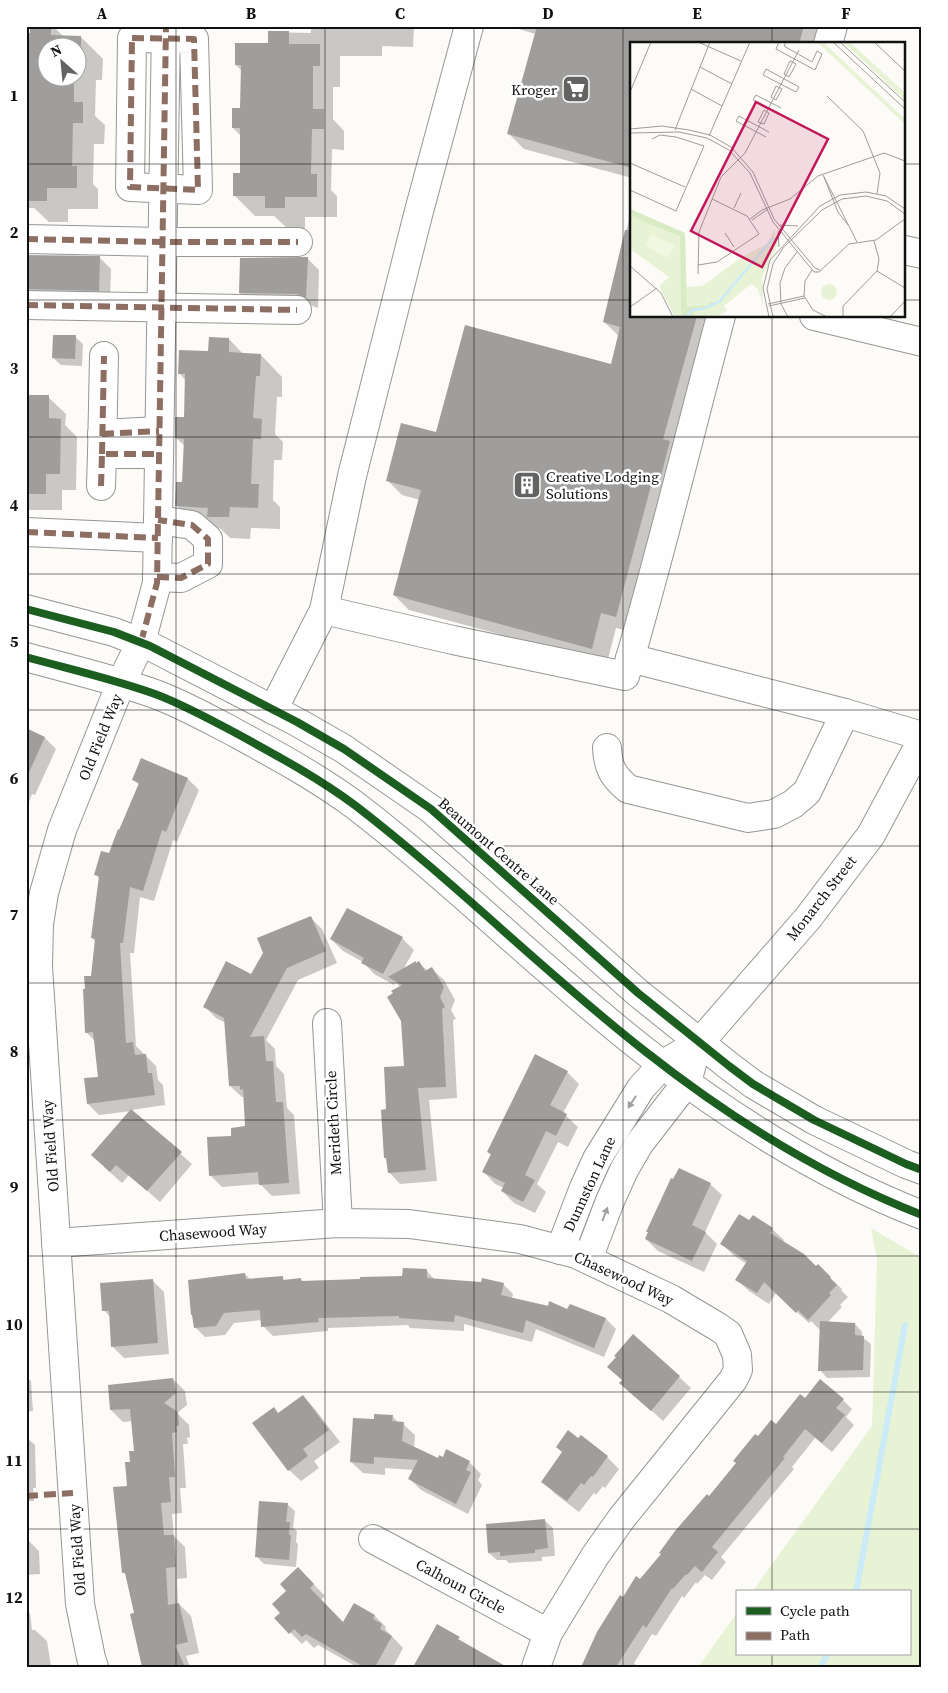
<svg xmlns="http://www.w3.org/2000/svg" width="948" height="1693" font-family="'Source Serif 4',serif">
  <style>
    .green { fill: #e8f3d6 }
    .shadow { fill: #0003; fill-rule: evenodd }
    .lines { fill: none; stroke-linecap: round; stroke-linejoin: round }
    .stream { stroke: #cbebf8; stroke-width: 6 }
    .building { fill: #a09e9c }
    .minor-casing { stroke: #979695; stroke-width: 30 }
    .minor { stroke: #fffefe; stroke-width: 28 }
    .quiet { stroke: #8d6e63; stroke-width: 6; stroke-dasharray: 12 6; stroke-linecap: butt }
    .cycleway-casing { stroke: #fff; stroke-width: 11 }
    .cycleway { stroke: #1b5e20; stroke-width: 8 }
    .oneway { fill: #a09f9f }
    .grid { fill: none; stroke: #111; stroke-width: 1; stroke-opacity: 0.55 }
    .labels { text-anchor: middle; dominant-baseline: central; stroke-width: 5; stroke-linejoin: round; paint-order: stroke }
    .poi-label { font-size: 15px; fill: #111; stroke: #fff; text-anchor: end }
    .street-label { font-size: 15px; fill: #111; stroke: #fff }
    .inset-river { fill: none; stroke: #cbebf8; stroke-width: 2.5 }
    .inset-road { fill: none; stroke: #9e9d9b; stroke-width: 1 }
    .view { fill: #c2185b; fill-opacity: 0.15; stroke: #c2185b; stroke-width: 2.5 }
    .inset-edge { fill: none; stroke: #111; stroke-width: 2.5 }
    .neatline { fill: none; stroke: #111; stroke-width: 2 }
    .grid-label { font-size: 16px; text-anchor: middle; font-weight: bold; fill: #111 }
  </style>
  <rect width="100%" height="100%" fill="#fcfbf7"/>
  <path class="green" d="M871,1228L922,1258V1667H698L737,1613V1654H909V1592H752L872,1426L877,1258Z"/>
  <g class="shadow">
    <path d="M31,26H53L64,37H81L103,59L102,80H96L95,116L105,125L104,144H94L93,184L98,189V209H68V222H49L34,208H26V34H31ZM48,48H78V78H48Z"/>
    <path d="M311,26H414L413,47L382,46V56H340V87H333V119L344,131V150L332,149L331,190L337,196V217H305V228H287L274,216H255L234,195L241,174V136L233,128L242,109V71L236,65L269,44V32L311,33Z"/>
    <path d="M508,26H823L818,44H632V178L524,149L509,134L536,34Z"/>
    <path d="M632,208V316H715L631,632L616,628L607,663L409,610L394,595L420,500L402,495L387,480L437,434L612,366L619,336L604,322Z"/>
    <path d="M26,256L100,258L111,269L110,302L26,303Z"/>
    <path d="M307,258L319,270L318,308L310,305L252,304L240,293Z"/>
    <path d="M75,337L83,344L82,366L61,365L53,358Z"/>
    <path d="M229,339L243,354L261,355L282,377V397H277L275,434L283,442L282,460H274L273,500L280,507V529L251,528L250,539L230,538L220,528L198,527L177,506L183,483L185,446L176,438L185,418L186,381L179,373Z"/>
    <path d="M26,396L48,397L66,414L65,425L77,437L76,490H62V510H26Z"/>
    <path d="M26,729L45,738L56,749L35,795L32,794L26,810Z"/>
    <path d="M142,760L188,779L199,790L177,842L173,840L154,901L140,897L134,953H130L136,1046L156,1066L158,1080L163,1085L165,1105L131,1110L192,1164L160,1202L129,1175L122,1183L104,1167L131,1111L99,1115L88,1104L100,1078L96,1042L86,1032V990L92,977L96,942L92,938L100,879L95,874L110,855L140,786L133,779Z"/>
    <path d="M310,917L322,929L337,963L298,980L266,1040L275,1049L276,1066L284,1074L287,1108L294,1115L300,1194L272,1196L260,1184L222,1187L210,1175L233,1137L246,1127L245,1097H242L230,1086L226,1023L216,1018L205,1007L251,975Z"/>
    <path d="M402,938L414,950L403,970L419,963L428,971L432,969L444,980L455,1000L451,1010L456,1019L453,1020L457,1098L429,1100L437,1181L400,1184L389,1172L388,1160L385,1157L387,1111L405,1067L400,987L396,983L394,985L374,974L363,962L343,951L331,939Z"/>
    <path d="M567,1072L579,1084L563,1113L578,1127L568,1147L558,1142L537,1184L546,1192L535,1213L514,1203L502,1191L504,1188L495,1184L484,1172L492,1156L488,1152Z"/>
    <path d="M710,1184L722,1195L705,1232L717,1244L704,1272L658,1251L646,1239Z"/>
    <path d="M750,1222L772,1229L784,1240L783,1242L816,1267L818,1266L842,1289L841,1290L848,1297L840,1305L842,1307L827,1323L855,1324L862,1332V1337L871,1344L870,1377L827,1378L820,1370L821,1331L811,1321L809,1323L776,1293L769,1304L749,1291L737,1280L747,1264L733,1255L722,1244Z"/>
    <path d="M427,1271L435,1280L503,1284L513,1294L512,1298L568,1310L570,1305L606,1319L616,1329L604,1357L536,1329L532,1342L464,1324V1331L410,1328L408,1325L328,1328V1331L273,1336L263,1326L262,1320L234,1323L225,1335L205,1337L195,1327L245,1274L251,1280L282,1277L285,1281L301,1279L304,1282L403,1277Z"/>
    <path d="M153,1281L164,1292L169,1354L124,1358L113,1347L110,1317L104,1310Z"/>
    <path d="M26,1377L31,1381L33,1411L26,1412Z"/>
    <path d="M679,1377L691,1388L663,1421L621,1383Z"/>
    <path d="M173,1379L185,1391L187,1405L177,1413L189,1425L190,1437L187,1438L188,1444H183L186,1488H180L182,1513L172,1514L174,1536L185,1547L187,1578L177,1579L178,1603L191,1616L199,1653L186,1656L190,1667H145L135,1614L127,1575L124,1572L131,1463L135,1452L133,1421L123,1422L111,1410Z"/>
    <path d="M303,1396L314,1408L340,1442L314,1461L319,1468L301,1481L289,1470L279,1414Z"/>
    <path d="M805,1400H843L852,1409L846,1417L854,1425L832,1452L815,1438L792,1467L794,1469L721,1557L726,1562L712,1580L705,1575L697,1584L696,1582L684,1598L682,1596L656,1636L652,1634L634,1663L638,1667H583L623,1599L641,1581L758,1438L776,1426Z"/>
    <path d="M392,1416L399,1423L403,1424L415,1435L414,1448L438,1459L469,1462L481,1474L478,1480L482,1485L468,1514L421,1490L410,1479L414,1470L385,1468V1475L363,1473L351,1462L375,1420Z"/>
    <path d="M581,1436L607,1457L619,1469L605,1488L603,1486L596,1495L594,1493L579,1512L554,1493L543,1481Z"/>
    <path d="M26,1437L35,1445L36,1488H33L34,1501H27L29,1541L39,1551L40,1574L26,1575Z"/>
    <path d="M287,1504L295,1511L293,1528L297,1531L296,1542L298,1544L296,1567L264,1564L257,1557Z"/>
    <path d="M545,1521L553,1528L555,1556L542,1557V1561L509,1563L506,1560H497L489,1553Z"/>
    <path d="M298,1568L325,1596L321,1600L343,1623L375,1616L386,1627L385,1629L403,1648L393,1667H357L318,1645L314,1648L306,1640L302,1644L276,1618L282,1613L288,1591Z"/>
    <path d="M26,1610L30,1613L32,1630H35L47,1641L51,1666L26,1667Z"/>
  </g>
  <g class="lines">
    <g class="stream">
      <path d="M856,1592L905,1325"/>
      <path d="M821,1667L827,1654"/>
    </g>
  </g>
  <g class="building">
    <path d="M30,26H51V35L81,36V58H78V48H48V78H74V102H83V123H73L72,166H77V188H47V201H26V33H30Z"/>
    <path d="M537,26H804L799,44H632V168L507,134Z"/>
    <path d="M268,31H289V44H320V66H313V109H324V129H312L311,174H317V197H285V208H265V196H233V173H240V128H232V108H240L241,65H235V43H268Z"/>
    <path d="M625,230H632V316H697L663,439L670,441L660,480L653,478L616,617L601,613L592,649L393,595L421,490L386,481L401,423L436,432L465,325L611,364L620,327L603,322Z"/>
    <path d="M26,255L100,256L99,291L26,289Z"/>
    <path d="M302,257H308L306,298L297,294L239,293L240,258Z"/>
    <path d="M53,335H76L75,359L52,358Z"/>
    <path d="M209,337L229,338V352L261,354L260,376H256L253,418L262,419L261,439H253L251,484H259L258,508L230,507L229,517H207L208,508L175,506L176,482H182L184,439L175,438V417H184L185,374H178L179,350L208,351Z"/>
    <path d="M26,395H49V418L61,419L60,474H46V494H26Z"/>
    <path d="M26,728L45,737L26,779Z"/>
    <path d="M141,758L188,778L166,832L162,830L143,891L130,887L123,943H120L126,1043L133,1042L135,1055L146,1054L148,1073H152L155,1095L87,1104L84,1078L98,1077L93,1032L85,1033L83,989H85L84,976H91L95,939L91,938L99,876L94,875L101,851L109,853L118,829L119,830L139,783L132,780Z"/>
    <path d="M347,908L403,937L383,974L361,963L364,958L330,939Z"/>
    <path d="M311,916L326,951L287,968L250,1037L264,1036L266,1061H273L276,1102H283L289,1183L259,1185L258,1172L209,1176L207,1137L231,1136V1128L245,1126L243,1089L240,1090V1086H229L224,1018L203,1007L226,961L251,974L263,953L257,938Z"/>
    <path d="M416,961V963L419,961L425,971L432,967L444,987L440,997L445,1007L442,1009L446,1087L418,1088L426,1170L388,1173L386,1158H384L381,1110L386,1109L384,1067L404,1066L401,1021L387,997L393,993L391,991L402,985L388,977Z"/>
    <path d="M535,1054L568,1071L550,1105L567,1114L556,1136L546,1131L525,1175L535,1180L523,1202L501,1191L505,1183L482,1172L491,1154L487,1152Z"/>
    <path d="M131,1109L182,1152L147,1191L116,1165L110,1172L91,1155Z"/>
    <path d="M679,1168L711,1183L692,1225L706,1232L692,1261L645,1239L648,1232H646L671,1178L673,1179Z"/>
    <path d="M739,1214L749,1220L753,1215L773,1228L770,1233L804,1254L816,1266L818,1264L831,1277L830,1278L837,1285L829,1293L831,1295L808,1320L798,1310L796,1313L764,1282L757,1293L735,1280L747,1261L720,1244Z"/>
    <path d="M403,1268L427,1269V1278L481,1282L482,1278L504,1283L501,1295L548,1306L549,1301L567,1309L570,1304L606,1318L594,1348L526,1320L523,1333L455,1315L454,1322L399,1318V1316L318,1318L319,1322L261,1327L260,1310L224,1313L216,1326L194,1328L192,1315H191L188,1280L245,1273L246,1279L283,1276V1280L301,1278V1281L360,1279V1277L402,1276Z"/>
    <path d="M153,1279L158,1343L111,1347L109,1311H102L100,1283Z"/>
    <path d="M820,1321L855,1323V1335L864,1336L863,1370L818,1371Z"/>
    <path d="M633,1334L680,1376L651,1411L619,1383L622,1380L607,1367L616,1357L614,1356Z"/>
    <path d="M173,1378L176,1393L164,1403L178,1412L179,1425L176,1427L177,1432L172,1433L175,1477H169L171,1502L161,1503L164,1535H174L176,1567L166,1568L168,1605L179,1603L188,1642L175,1645L185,1667H142L130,1614L134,1613L125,1573H122L113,1487L127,1486L125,1462H130L129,1451H134L130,1409L110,1410L108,1385Z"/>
    <path d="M820,1379L844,1399L836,1408L845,1415L822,1443L805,1429L783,1457L785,1458L712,1547L718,1552L702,1572L695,1566L687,1575L686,1574L673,1589L672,1588L646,1628L643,1625L616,1667H581L597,1632L620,1595L623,1597L636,1576L640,1579L661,1554L659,1553L675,1531L707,1494L709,1496L736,1463L733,1461L755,1434L758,1436L771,1420L776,1424L800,1394L805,1398Z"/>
    <path d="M303,1395L329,1430L303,1449L308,1456L288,1471L252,1423L274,1407L278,1413Z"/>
    <path d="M374,1414L393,1415L392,1421L404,1422L402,1441L438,1458L439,1455L443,1457L446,1449L470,1461L466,1470L471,1472L456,1504L408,1479L418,1460L374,1457V1464L350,1462L353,1418L374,1419Z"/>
    <path d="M568,1430L578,1438L581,1435L608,1456L593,1477L591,1476L584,1485L581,1483L567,1501L541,1482L562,1452L556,1447Z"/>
    <path d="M259,1501L288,1503L286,1522H290L289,1535H291L289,1560L255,1557Z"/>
    <path d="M545,1519L548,1548L535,1550V1553L500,1556V1552L488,1553L486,1524Z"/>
    <path d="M298,1567L314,1584L310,1588L343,1622L354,1603L375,1615L373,1619L382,1624L380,1629L392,1636L375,1667H364L306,1634L302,1637L294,1629L289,1634L274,1618L280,1613L272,1604L286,1591L280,1584Z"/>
    <path d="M437,1624L460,1637L458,1639L507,1667H413Z"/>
  </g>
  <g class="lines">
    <g class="minor-casing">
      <g id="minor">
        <path d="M132,38L194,39L198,190L130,187Z"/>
        <path d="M828,44L833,26"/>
        <path d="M26,239L162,242H298"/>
        <path d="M904,250L922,254"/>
        <path d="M26,305L297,310"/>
        <path d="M814,316L922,342"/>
        <path d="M102,434L159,431"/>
        <path d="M102,454L104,356"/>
        <path d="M101,486L102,454H159"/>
        <path d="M26,532L158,538"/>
        <path d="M157,577L181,578L208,564V539L192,525L158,520"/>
        <path d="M26,609L114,632L150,646L297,722L344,749L431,809L638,993L729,1066L753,1084L814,1120L906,1164L922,1170"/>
        <path d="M324,610L453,640L625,676C660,557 689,436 721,316"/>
        <path d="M26,657C69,669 113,679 155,694C182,704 207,718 232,731C274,754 317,777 356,806C456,883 546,974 646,1052C730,1118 822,1176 922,1215"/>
        <path d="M630,658L845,713L922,736"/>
        <path d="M273,710L324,610L352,476L419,211L469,26"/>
        <path d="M607,748C608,768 613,776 628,789L748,818L774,814L793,804L807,792L845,713"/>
        <path d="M327,1023L338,1223"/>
        <path d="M56,1243L338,1223L409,1224L520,1239L576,1254L671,1299L718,1327L728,1334L737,1355L738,1370L733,1380L621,1519L595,1556L548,1633L536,1667"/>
        <path d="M560,1250L583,1190L597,1159L641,1088L662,1065L700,1042L808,918L871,835L922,740"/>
        <path d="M588,1259L610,1201L624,1170L639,1144L687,1082L692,1064"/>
        <path d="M373,1539L548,1633"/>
        <path d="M94,1667L91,1658L80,1604L38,967L39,924L44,893L62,830L121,683L141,642L157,583L166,26"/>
      </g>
    </g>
    <use href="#minor" class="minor"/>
    <g class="quiet">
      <path d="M132,38L194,39L198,190L130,187Z"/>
      <path d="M26,239L162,242H298"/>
      <path d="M26,305L297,310"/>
      <path d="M102,434L159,431"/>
      <path d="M102,454L104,356"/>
      <path d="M101,486L102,454H159"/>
      <path d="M26,532L158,538"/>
      <path d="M157,577L181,578L208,564V539L192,525L158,520"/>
      <path d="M141,642L157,583L166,26"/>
      <path d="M26,1496L73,1493"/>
    </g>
    <g class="cycleway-casing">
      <g id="cycleway">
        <path d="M26,609L114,632L150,646L297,722L344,749L431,809L638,993L729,1066L753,1084L814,1120L906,1164L922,1170"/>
        <path d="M26,657C69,669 113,679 155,694C182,704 207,718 232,731C274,754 317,777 356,806C456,883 546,974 646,1052C730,1118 822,1176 922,1215"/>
      </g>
    </g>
    <use href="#cycleway" class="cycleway"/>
  </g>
  <defs><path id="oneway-solid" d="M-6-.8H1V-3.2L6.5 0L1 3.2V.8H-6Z" transform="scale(1.25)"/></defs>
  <g class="oneway">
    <use href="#oneway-solid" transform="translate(632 1102) rotate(123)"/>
    <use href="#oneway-solid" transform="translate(605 1214) rotate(-69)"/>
  </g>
  <path class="grid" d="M176,26V1667M325,26V1667M474,26V1667M623,26V1667M772,26V44M26,164H632M904,164H922M26,300H632M904,300H922M772,316V1592M26,437H922M26,574H922M26,710H922M26,846H922M26,983H922M26,1120H922M26,1256H922M26,1392H922M26,1529H922M772,1654V1667"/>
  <defs>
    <g id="supermarket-square" transform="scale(1.4375)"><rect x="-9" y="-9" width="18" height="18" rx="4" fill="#636362" stroke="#fff"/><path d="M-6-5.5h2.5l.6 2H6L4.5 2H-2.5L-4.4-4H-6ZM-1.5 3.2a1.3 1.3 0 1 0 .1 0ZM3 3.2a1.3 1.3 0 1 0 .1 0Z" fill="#fff"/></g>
    <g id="building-square" transform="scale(1.4375)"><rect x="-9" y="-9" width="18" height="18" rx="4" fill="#636362" stroke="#fff"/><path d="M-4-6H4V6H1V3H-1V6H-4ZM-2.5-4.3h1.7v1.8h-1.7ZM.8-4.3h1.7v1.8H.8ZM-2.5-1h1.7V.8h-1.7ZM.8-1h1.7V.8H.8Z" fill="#fff"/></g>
  </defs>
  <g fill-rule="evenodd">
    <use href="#supermarket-square" x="576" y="89"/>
    <use href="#building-square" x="527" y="485"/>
  </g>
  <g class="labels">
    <g class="poi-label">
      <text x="557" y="89">Kroger</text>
      <text x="546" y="476" text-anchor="start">Creative Lodging<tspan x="546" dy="17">Solutions</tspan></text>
    </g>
    <g class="street-label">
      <text transform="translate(100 737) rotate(-68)">Old Field Way</text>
      <text transform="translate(499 851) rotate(41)">Beaumont Centre Lane</text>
      <text transform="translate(821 898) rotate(-52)">Monarch Street</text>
      <text transform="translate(333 1123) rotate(-93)">Merideth Circle</text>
      <text transform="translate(50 1146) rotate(-94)">Old Field Way</text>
      <text transform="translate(589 1184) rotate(-65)">Dunnston Lane</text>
      <text transform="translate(213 1232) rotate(-4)">Chasewood Way</text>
      <text transform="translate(624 1278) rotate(25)">Chasewood Way</text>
      <text transform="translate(77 1550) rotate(-94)">Old Field Way</text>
      <text transform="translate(461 1586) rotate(28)">Calhoun Circle</text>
    </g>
  </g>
  <g transform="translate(630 42)">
    <rect width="275" height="275" fill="#fcfbf7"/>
    <path d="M187,0H193L275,77V82ZM213,0H220L275,51V58ZM0,167L55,191L56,275H45L29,244L39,235L0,207ZM144,187L148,202L132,236L133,264L128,247L121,242L94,264L97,269L85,275H65L62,270L88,263L81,258L77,263L57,266L56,245L72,244L112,215L137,202ZM191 250a8 8 0 1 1 16 0a8 8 0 1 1-16 0Z" fill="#e8f3d6"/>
    <path d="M0,167L55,191L57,265L77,263L81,258L88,263L63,270L65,275H51L50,194L14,180L0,172Z" fill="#d9ebc4"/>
    <path d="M22,192L45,204L38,216L15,204Z" fill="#f1f7e0"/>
    <path class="inset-river" d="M56,275L62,268L73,267L90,259L143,196"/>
    <path class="inset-road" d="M68,0L111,19M149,0L146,7L185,28L192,12L187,9L182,20L154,4L156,0M203,0L275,67M210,0L275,60M244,0L275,29M160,19L166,22L159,35L154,32ZM70,25L102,42M136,27L169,45L166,50L133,33ZM146,44L152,47L146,58L141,55ZM61,47L92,64M0,50L21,0M197,54L233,89L250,131L247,152M134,68L139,71L134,82L128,80ZM148,71L123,58L126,53L151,66M0,87L32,84L59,88L80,93L101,105L123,130L144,177L185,226L190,228M45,88L80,0M0,91L49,90L77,96L99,108L120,131L143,180L184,230H189L219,202L246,198L275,177M79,94L120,0M136,95L106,79L109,74L139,90M0,121L55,145M193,133L227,200M194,135L208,170L218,183M0,148L46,169L74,104L46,95L30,93L22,97M104,166L111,151M120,177L132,168L160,157L188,134L254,111L275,119M122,178L138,167M150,183L168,184M148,189L149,205M95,191L104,205M68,223L87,220L129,192L117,174L82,157M0,224L31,251L43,275M182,228L175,239L174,254L183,268L197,275M247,229L275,246M68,232L69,190L91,135L115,111L169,8M138,262L174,254M139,264L175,256M0,265L27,246M139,275L133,246L140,218L190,164L210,153L236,150L256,154L275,167M143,275L137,247L143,222L153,206L192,168L212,157L236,154L257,159L275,172M158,275L151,262L150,241L155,226L167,210M213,275V264L247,229L249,217L244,199M260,275L275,259"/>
    <path class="view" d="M126,60L198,97L132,225L61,189Z"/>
    <rect width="275" height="275" class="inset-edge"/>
  </g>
  <rect width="948" height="1693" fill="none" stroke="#ffffff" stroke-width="55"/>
  <rect x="736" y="1590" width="175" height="65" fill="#ffffff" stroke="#a0a0a0"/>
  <rect x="746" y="1607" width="25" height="8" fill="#1b5e20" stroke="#a0a0a0"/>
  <text x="780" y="1616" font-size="15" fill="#111111">Cycle path</text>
  <rect x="746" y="1632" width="25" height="8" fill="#8d6e63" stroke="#a0a0a0"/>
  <text x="780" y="1640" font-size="15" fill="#111111">Path</text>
  <g transform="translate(62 62) rotate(333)"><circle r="24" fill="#ffffff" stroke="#a0a0a0"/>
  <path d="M0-4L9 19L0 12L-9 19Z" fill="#636362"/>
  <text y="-8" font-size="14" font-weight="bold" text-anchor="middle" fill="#111111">N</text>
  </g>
  <rect x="28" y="28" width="892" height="1638" class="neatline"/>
  <g class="grid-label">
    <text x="102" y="19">A</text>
    <text x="251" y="19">B</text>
    <text x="400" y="19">C</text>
    <text x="548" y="19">D</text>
    <text x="697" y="19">E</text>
    <text x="846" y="19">F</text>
    <text x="14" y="101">1</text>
    <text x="14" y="238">2</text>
    <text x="14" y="374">3</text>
    <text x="14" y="511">4</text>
    <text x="14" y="647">5</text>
    <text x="14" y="784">6</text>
    <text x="14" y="920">7</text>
    <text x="14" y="1057">8</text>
    <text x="14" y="1193">9</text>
    <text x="14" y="1330">10</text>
    <text x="14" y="1466">11</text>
    <text x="14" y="1603">12</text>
  </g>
</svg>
